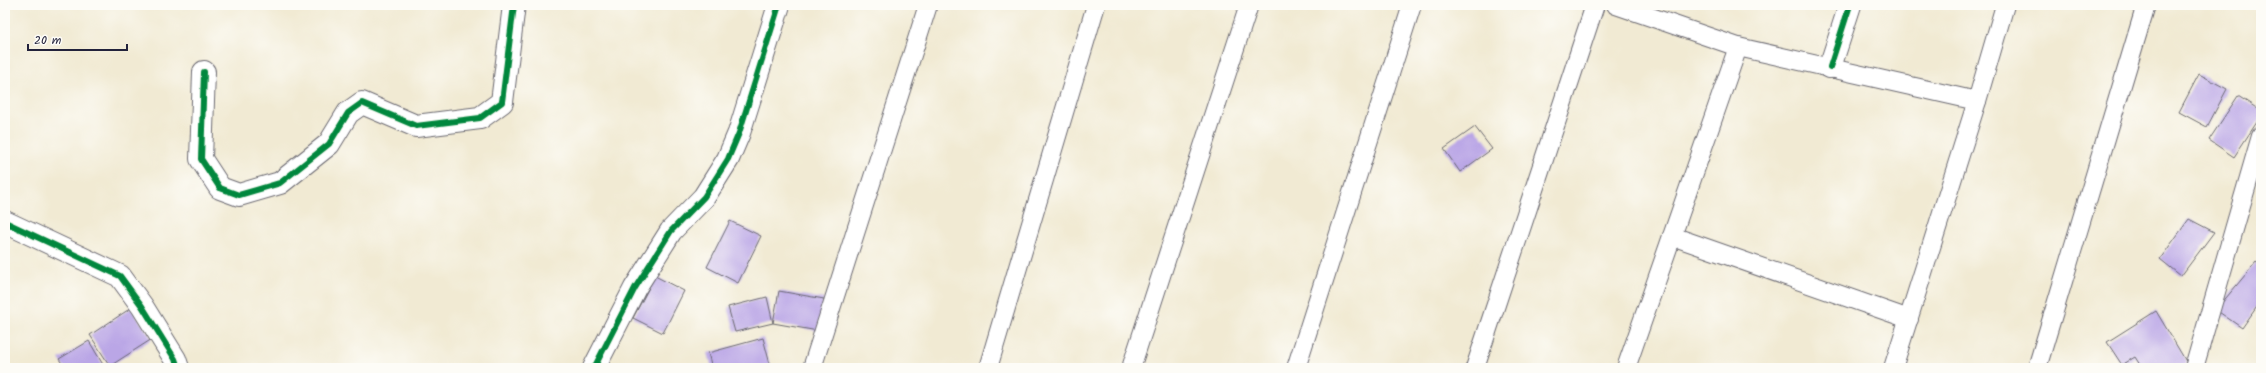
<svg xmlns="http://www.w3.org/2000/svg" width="2266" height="373" font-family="Kalam,sans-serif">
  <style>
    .building { fill: #baa6e6 }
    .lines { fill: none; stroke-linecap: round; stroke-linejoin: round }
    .lane-casing { stroke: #6a6870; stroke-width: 20 }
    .street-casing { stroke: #6a6870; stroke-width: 24 }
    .lane { stroke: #fff; stroke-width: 18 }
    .street { stroke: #fff; stroke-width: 22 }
    .cycleway-casing { stroke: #fdfcf7; stroke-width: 8 }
    .cycleway { stroke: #00873e; stroke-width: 6 }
  </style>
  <rect width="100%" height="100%" fill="#fdfcf7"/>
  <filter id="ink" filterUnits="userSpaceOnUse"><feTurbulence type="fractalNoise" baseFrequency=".025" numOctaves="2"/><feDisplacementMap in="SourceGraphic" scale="8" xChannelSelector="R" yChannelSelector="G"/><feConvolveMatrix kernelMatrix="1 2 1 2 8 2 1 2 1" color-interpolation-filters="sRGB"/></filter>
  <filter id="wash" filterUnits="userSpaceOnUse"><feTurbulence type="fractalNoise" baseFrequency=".012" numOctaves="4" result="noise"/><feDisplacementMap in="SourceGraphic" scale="16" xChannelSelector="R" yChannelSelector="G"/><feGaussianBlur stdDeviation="0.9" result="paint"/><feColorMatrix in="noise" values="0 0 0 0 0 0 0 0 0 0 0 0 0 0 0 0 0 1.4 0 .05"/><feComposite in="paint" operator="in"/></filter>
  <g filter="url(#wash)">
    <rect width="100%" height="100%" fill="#f1ead3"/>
    <g id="blocks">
      <g class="building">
        <path d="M2199,74L2227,89L2207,127L2179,112Z"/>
        <path d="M2238,96L2261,111V116L2234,157L2209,140Z"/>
        <path d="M1475,127L1492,149L1460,172L1444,149Z"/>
        <path d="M2189,219L2214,232L2181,276L2160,259Z"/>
        <path d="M730,221L761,236L738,283L707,267Z"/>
        <path d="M2256,262L2261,266V301L2242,328L2216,310Z"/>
        <path d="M655,276L684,291L663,333L633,318Z"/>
        <path d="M779,291L824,299L818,331L773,323L735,332L728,307L767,297L773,323Z"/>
        <path d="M131,308L152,339L110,366L90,335Z"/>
        <path d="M2156,311L2187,363L2179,368H2142L2135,357L2122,365L2107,342Z"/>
        <path d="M763,338L771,368H712L708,353Z"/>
        <path d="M89,341L105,368H65L59,359Z"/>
      </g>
    </g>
  </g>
  <g filter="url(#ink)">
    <use href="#blocks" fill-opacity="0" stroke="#6a6870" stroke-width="1"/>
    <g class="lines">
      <g class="lane-casing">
        <g id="lane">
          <path d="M1616,5L1738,47L1977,101"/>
          <path d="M1672,236L1909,319"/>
          <path d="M812,368L928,5"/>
          <path d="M988,368L1096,5"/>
          <path d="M1131,368L1249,5"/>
          <path d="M1296,368L1412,5"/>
          <path d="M1475,368L1595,5"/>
          <path d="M1626,368L1738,47"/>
          <path d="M1893,368L1977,101L2005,5"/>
          <path d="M2037,368L2146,5"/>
          <path d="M2194,368L2261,136"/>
        </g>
      </g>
      <g class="street-casing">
        <g id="street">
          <path d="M1830,67L1850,5"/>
          <path d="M204,72L201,159L220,188L239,195L280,183L329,144L348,113L362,103L416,126L480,118L502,102L514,5"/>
          <path d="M5,222L120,276L142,306L175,359L178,368"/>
          <path d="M594,368L635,288L671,231L704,197L728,159L739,133L779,5"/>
        </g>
      </g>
      <use href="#lane" class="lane"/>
      <use href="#street" class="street"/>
      <g class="cycleway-casing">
        <g id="cycleway">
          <path d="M1830,67L1850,5"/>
          <path d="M204,72L201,159L220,188L239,195L280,183L329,144L348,113L362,103L416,126L480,118L502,102L514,5"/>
          <path d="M5,222L120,276L142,306L175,359L178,368"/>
          <path d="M594,368L635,288L671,231L704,197L728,159L739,133L779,5"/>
        </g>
      </g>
      <use href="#cycleway" class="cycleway"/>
    </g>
  </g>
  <rect width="2266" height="373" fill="none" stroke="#fdfcf7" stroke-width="20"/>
  <path d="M28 44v6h99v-6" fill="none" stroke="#22223b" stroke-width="2"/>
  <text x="34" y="44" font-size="12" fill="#22223b" stroke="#fdfcf7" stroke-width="3" paint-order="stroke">20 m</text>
</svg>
